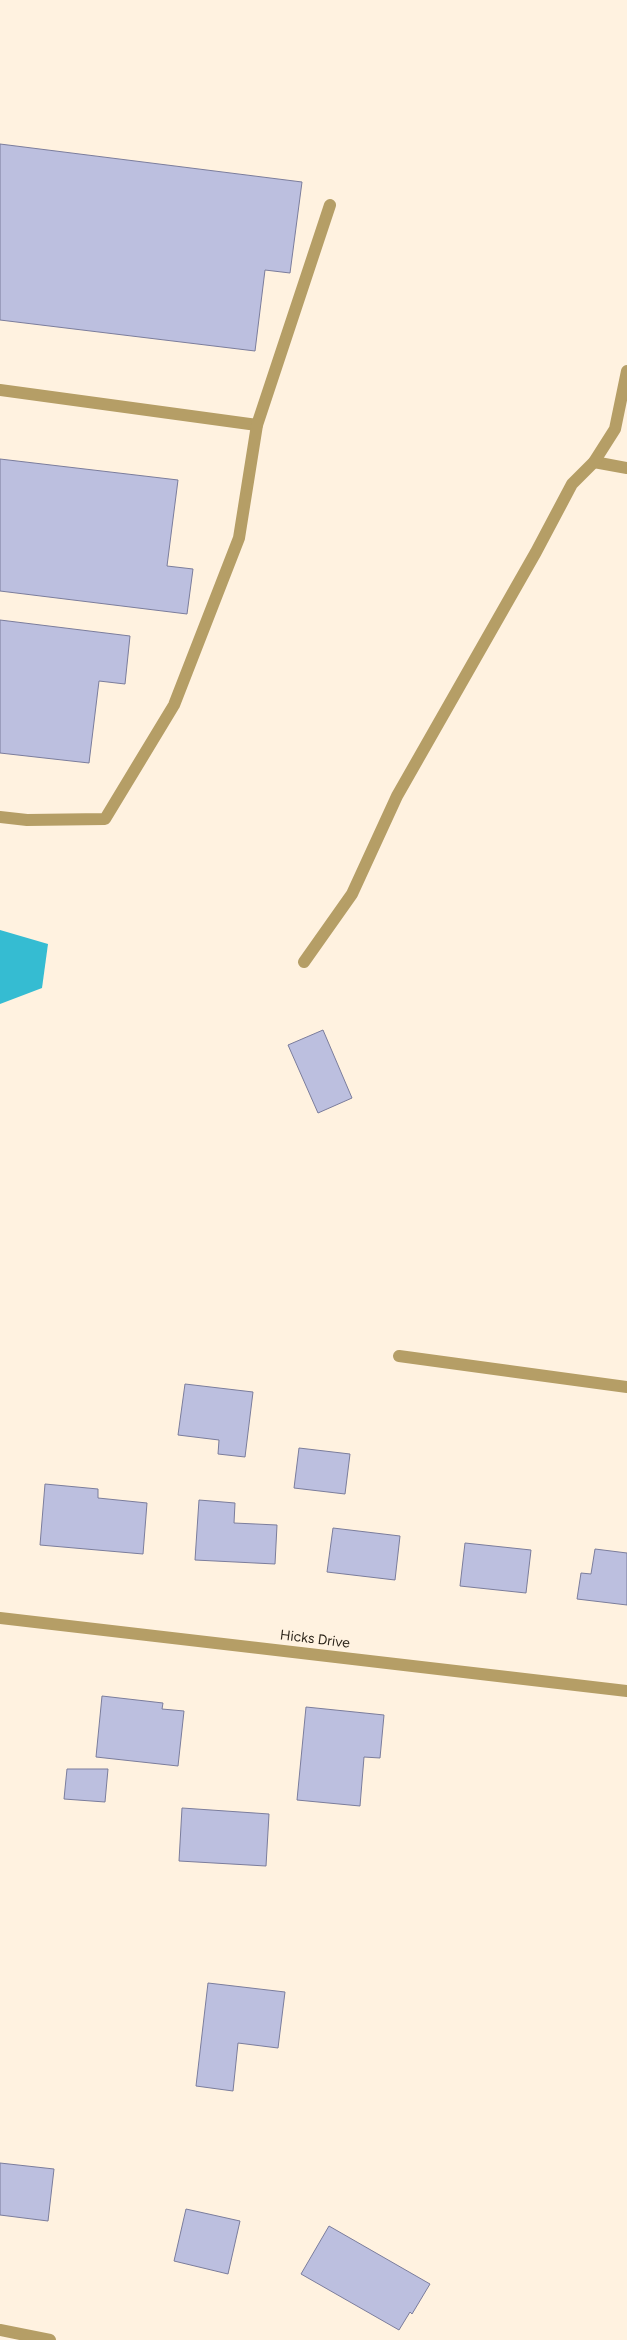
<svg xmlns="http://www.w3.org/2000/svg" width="627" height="2340" font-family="Figtree,sans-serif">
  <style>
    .water { fill: #35bcd2 }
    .building { fill: #bcbfdf; stroke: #7b7d9c }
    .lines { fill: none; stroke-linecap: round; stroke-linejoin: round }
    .lane { stroke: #b59e66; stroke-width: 12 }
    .street { stroke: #b59e66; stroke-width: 12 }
    .labels { text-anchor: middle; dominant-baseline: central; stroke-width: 5; stroke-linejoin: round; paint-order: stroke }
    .street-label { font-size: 14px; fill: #2d251a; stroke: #fff2e0 }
  </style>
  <rect width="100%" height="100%" fill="#fff2e0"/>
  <path class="water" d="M0,930L48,944L42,988L0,1004Z"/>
  <g class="building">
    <path d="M0,144L302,182L290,273L265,270L255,351L0,320Z"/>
    <path d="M0,459L178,480L167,566L193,569L187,614L0,591Z"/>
    <path d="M0,620L130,636L125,684L99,681L89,763L0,753Z"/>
    <path d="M323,1030L352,1098L318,1113L288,1045Z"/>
    <path d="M185,1384L253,1392L245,1457L218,1454L219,1440L178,1435Z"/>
    <path d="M299,1448L350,1454L345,1494L294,1488Z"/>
    <path d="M45,1484L98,1489V1498L147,1503L143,1554L40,1545Z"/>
    <path d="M199,1500L235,1503L234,1523L277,1525L275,1564L195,1560Z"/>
    <path d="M333,1528L400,1536L395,1580L327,1572Z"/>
    <path d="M465,1543L531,1550L526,1593L460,1586Z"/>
    <path d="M595,1549L627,1553V1605L577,1599L581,1573L591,1574Z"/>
    <path d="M102,1696L163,1703L162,1709L184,1711L178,1766L96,1757Z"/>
    <path d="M306,1707L384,1715L380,1758L364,1757L360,1806L297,1800Z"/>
    <path d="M67,1769H108L105,1802L64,1799Z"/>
    <path d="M182,1808L269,1814L266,1866L179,1861Z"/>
    <path d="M208,1983L285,1992L278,2048L238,2043L233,2091L196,2086Z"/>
    <path d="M0,2163L54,2169L48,2221L0,2215Z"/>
    <path d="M186,2209L240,2221L228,2274L174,2261Z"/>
    <path d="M329,2226L430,2284L412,2314L410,2312L399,2330L301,2274Z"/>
  </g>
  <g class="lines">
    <g class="lane">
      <path d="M0,390L257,425"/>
      <path d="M0,817L27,820L105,819L174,705L239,538L257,425L330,205"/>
    </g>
    <g class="street">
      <path d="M594,462L627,468"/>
      <path d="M304,962L352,894L397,796L536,552L572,484L594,462L615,429L627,371"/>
      <path d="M399,1356L627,1387"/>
      <path d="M0,1618L627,1691"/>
      <path d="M0,2330L50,2340"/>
    </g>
  </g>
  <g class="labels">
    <g class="street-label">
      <text transform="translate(315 1639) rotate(7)">Hicks Drive</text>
    </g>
  </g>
</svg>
